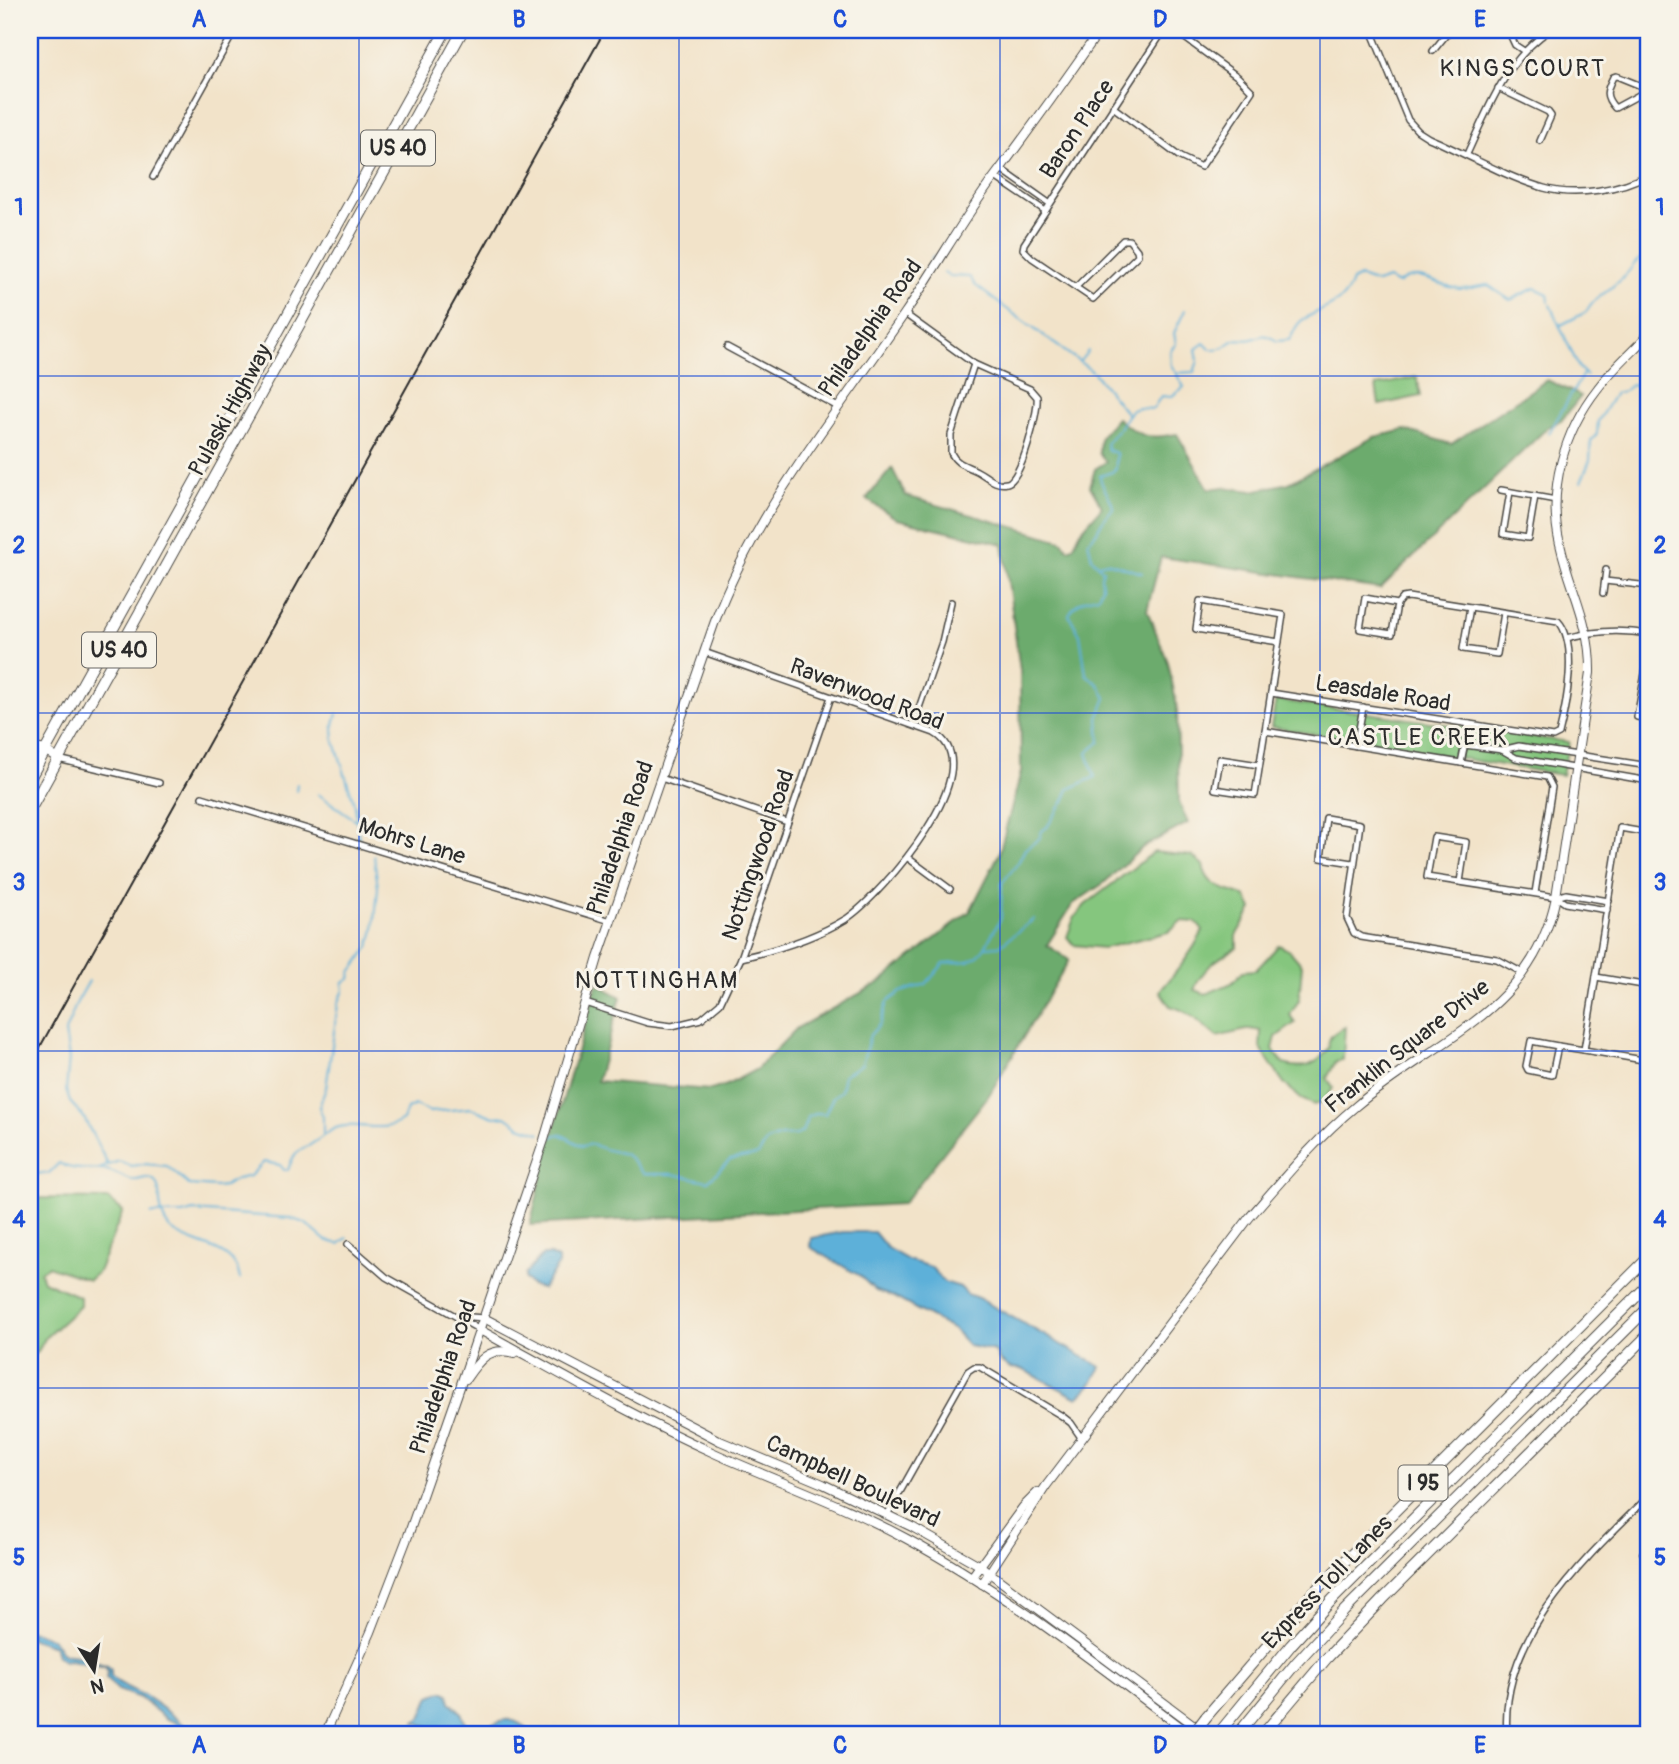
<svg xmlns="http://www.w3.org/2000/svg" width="1679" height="1764" font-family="Pangolin,sans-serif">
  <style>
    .green { fill: #85c67e; stroke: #587854; stroke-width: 2 }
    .forest { fill: #6cab6d; stroke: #4c6b4c; stroke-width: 2 }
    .water { fill: #5db0d9; stroke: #446e82; stroke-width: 2 }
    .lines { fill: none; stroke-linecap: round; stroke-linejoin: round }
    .stream { stroke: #5db0d9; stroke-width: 2 }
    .street-casing { stroke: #494743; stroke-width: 8 }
    .secondary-casing { stroke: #494743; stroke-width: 10 }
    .highway-casing { stroke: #494743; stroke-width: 12 }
    .street { stroke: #fff; stroke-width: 5 }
    .secondary { stroke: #fff; stroke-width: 8 }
    .highway { stroke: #fff; stroke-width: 10 }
    .rail { stroke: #2b2b2b; stroke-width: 2 }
    .highway-bridge-casing { stroke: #494743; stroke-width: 12; stroke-linecap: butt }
    .highway-bridge { stroke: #fff; stroke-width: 10 }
    .grid { fill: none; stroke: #1d4ed8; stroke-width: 2; stroke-opacity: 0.55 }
    .labels { text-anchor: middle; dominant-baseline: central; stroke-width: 6; stroke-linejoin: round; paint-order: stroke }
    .shield { fill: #f7f3e8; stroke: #686764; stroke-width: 2 }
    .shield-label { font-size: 21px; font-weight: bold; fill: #2b2b2b }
    .street-label { font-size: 23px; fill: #2b2b2b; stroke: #f7f3e8 }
    .neighbourhood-label { font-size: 24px; letter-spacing: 2px; fill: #2b2b2b; stroke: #f7f3e8 }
    .neatline { fill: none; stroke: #1d4ed8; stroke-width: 2.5 }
    .grid-label { font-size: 23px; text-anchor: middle; font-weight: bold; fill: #1d4ed8 }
  </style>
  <rect width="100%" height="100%" fill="#f7f3e8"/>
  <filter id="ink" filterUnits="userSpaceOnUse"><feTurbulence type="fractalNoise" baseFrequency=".0143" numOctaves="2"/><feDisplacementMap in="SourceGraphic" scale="14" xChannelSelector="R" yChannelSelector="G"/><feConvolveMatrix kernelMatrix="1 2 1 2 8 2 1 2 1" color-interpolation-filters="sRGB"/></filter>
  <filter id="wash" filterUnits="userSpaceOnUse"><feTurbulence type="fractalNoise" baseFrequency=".00686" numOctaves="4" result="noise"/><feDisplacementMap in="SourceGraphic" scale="28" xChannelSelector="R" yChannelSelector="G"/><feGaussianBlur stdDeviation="1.57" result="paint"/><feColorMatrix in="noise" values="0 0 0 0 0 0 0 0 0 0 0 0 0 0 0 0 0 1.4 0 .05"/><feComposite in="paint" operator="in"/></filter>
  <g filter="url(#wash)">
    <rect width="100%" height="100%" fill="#f2e3c9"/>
    <g class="green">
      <path d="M1417,377L1421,396L1379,405L1376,386Z"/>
      <path d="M1276,700L1569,742L1562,775L1271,727Z"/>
      <path d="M1154,852L1192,856L1203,865C1207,889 1227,889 1246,897L1252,909L1237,934V948C1217,958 1202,969 1194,990L1206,994L1232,983L1243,971L1256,970L1279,945L1290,951L1302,965L1299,1000L1290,1015L1295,1023L1276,1037L1273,1049L1283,1064C1303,1070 1318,1066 1329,1047C1327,1035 1336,1032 1345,1027L1343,1060L1336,1061L1327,1078L1333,1088L1325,1101L1314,1105L1301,1099L1284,1083L1260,1048L1261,1031L1250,1029L1217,1037C1202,1025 1190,1011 1170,1006L1160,991C1177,971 1190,956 1203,931L1196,922L1181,921L1168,932L1104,948L1074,945L1067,937L1074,918L1085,905Z"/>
      <path d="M30,1198L108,1199L123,1211L98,1272L89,1280L48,1266L40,1272L43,1281L80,1297V1306L46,1337L37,1353L30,1355Z"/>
    </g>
    <path class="forest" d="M1547,380L1581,396L1561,421L1548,427L1380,589L1161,557L1147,610L1168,662L1177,706L1179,802L1188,823L1143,847L1104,883L1073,904L1047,945L1069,960L989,1095L903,1204L530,1225L549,1147L597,984L621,997L597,1081L711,1090L727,1085L757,1069L797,1028L879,983L970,911L999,854L1021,772L1020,671L1003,544L897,519L866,499L892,468L906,496L1062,541L1068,549L1073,547L1081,531L1102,507L1090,486L1095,469L1106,462L1099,453L1100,437L1117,418C1142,438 1145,439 1177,434L1209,489L1224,487L1252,491L1289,483L1374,437L1405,430L1451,444Z"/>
    <g class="water">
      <path d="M843,1232H874L887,1248L908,1260L931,1267L944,1282L960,1287L967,1294L978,1298L1101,1367L1091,1384L1078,1398L1022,1369L1010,1368L999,1360L995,1351L969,1346L954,1330L894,1297L876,1291L860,1276L810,1247L811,1238Z"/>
      <path d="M543,1255H550L558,1259V1265L542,1289L531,1285L525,1279V1274Z"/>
      <path d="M30,1630L53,1639L63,1654L77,1656L108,1666L111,1670V1676C121,1687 133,1689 145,1696C162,1707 179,1720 194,1734H187L175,1722L167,1719L140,1698L118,1690L106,1678L108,1671L105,1667L70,1660L64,1661L57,1656L54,1646L30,1638Z"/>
      <path d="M442,1691L448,1694L450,1702L461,1712L467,1730C489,1739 500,1700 532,1734H442L441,1731L415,1722L421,1718L430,1696Z"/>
    </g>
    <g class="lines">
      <g class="stream">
        <path d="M931,260L933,256"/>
        <path d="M944,272L950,276L970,277L975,285L996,301L1092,371"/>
        <path d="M1550,305L1579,368L1587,376"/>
        <path d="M1561,325L1586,312L1591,304L1624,277L1636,262L1649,253"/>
        <path d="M1080,361L1088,351"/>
        <path d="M1094,373L1127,414"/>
        <path d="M1177,373L1194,372L1198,361L1196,349L1204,343L1210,349C1230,349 1223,345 1235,340C1240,338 1247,341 1252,339C1265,334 1265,334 1277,341L1289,340C1294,334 1294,327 1301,321C1320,307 1344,308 1352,281L1360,277L1377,283L1388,279L1398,284C1417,266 1439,288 1460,289C1469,289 1479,286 1488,285L1510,300L1535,288L1548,294L1549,302"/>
        <path d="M1119,428L1131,410L1139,408L1153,409L1161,396L1171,397L1184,387L1171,365L1170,351L1176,344L1174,333L1185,310"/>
        <path d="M1549,433L1583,374"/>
        <path d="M1581,482L1590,460L1591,441L1597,434L1598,421L1615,393L1624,391L1631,385L1644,388L1646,398L1642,410L1644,414L1649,415"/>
        <path d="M1099,564L1107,562L1142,573"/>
        <path d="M337,714L333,728L334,739L355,806L359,840"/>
        <path d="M296,791L297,784"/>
        <path d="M318,794L357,821"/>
        <path d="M986,947L999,946L1034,919"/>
        <path d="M89,981L77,1002L65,1032L69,1059L66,1090L70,1102L83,1116L108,1165"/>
        <path d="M323,1134V1117L319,1107L326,1088L338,1004L344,990L343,983L350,979L351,972L369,947L374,930L378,888L374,856"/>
        <path d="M551,1137L560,1134L582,1146L593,1144C603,1151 613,1150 624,1154C634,1158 636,1168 644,1174H672L708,1181L730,1160L758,1155L767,1141L781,1136L797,1135L802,1132L808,1117L818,1113L825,1114L833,1097L841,1091L844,1075L862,1064L870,1035L880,1024L887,1002L901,992L926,984L944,963L969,961L978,956L985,947L1001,918L1002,883L1018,863L1025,849L1039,839L1042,831L1047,827L1064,801L1069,789L1095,777L1087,753L1100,742L1098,718L1106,698L1099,685L1086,674L1080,635L1069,615C1074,603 1086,598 1098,596L1102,587L1101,577L1103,570L1092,558L1088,541L1096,533L1102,522L1113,508C1112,496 1101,489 1100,476L1112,472L1116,468V453L1108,450L1106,444L1117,430"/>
        <path d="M97,1170L119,1161L131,1166L144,1164L167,1166L189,1185L216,1187L224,1186L237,1179L250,1176L264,1162L280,1165L284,1170H288C297,1145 297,1155 316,1141C324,1136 330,1129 339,1127C362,1122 383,1134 403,1120L407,1109L415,1105L430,1112L471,1108L494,1117L506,1116L520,1126L540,1133"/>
        <path d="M30,1174L49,1173L59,1163C74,1172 89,1168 106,1170C115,1172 122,1177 131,1180C139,1182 145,1175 152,1179C165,1185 153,1216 173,1231C196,1248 235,1245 240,1279"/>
        <path d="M151,1214H183L193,1211L290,1218L305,1223L325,1240L339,1244L347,1238"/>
      </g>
    </g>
  </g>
  <g filter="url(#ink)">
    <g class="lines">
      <g class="street-casing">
        <g id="street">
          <path d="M1371,30L1408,120L1418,131L1429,138C1464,153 1508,178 1544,188C1575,197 1621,190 1649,174"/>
          <path d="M1508,30L1515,45L1524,51"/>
          <path d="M1433,51L1450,30"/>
          <path d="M1616,76L1619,77L1646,88L1639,95L1615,108C1604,96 1606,91 1613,77Z"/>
          <path d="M1498,88L1548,112L1551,116L1540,141"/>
          <path d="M1113,107L1180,157L1201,167L1252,91L1238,77L1174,30"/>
          <path d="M1467,154C1488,109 1506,59 1550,30"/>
          <path d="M1001,169L1049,203"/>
          <path d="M153,177L235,30"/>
          <path d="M995,177L1044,210"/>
          <path d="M1076,287L1123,240H1129L1137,250L1138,255L1093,299L1032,258L1023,249L1024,244L1164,30"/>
          <path d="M905,314L974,364"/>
          <path d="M727,347L838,407"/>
          <path d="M974,364L1030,389L1037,397C1039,411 1021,481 1007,483C995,486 987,476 977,471C966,465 957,465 951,453V435Z"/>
          <path d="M1501,490L1556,500"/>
          <path d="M1510,492L1503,534L1528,538L1535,496"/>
          <path d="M1605,581L1649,586"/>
          <path d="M1603,593L1606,570"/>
          <path d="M1470,607L1463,649L1497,654L1504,613"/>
          <path d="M1567,638C1595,630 1620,629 1649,634"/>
          <path d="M704,652L934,733C995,767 881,896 846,919C815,938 776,950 741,958"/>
          <path d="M1649,652L1637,717L1649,719"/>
          <path d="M1271,693L1553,737L1559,734C1566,707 1579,643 1558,621L1408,597L1402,598L1397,604L1365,598L1360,629L1392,634L1397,604"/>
          <path d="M913,725L942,642L951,602"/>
          <path d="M1265,731L1547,777L1552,787L1535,893"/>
          <path d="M1465,745L1502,750L1519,746L1649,766"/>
          <path d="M1356,746L1363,707"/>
          <path d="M1502,750L1516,758L1649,781"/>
          <path d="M58,759L159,783"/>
          <path d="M1461,763L1469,724"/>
          <path d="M1259,765L1220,759L1215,789L1255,795L1283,615L1200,601L1196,629L1279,642"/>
          <path d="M661,778L787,822"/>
          <path d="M202,797L611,921"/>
          <path d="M1649,833L1620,828L1584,1050L1649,1061"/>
          <path d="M908,858L950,889"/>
          <path d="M1353,863L1321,858L1326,818L1360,824L1347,918L1354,933L1361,937L1497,959L1523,973"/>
          <path d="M1460,882L1466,842L1434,837L1427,877L1556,897L1566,894L1609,901"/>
          <path d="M1556,897L1565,903L1607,910"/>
          <path d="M1596,977L1649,986"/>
          <path d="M585,1003L648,1023L672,1026L701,1019L720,1003L741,958L831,697"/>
          <path d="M1531,1041L1558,1046L1552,1075L1528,1070L1526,1066Z"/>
          <path d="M1558,1046L1584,1050"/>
          <path d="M348,1244L386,1277L480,1330"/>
          <path d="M458,1316L484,1318"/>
          <path d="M887,1515L968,1371L974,1367H980L1062,1416L1071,1423L1082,1439"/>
          <path d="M1643,1553L1649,1560"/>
          <path d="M1507,1734C1499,1636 1586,1558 1649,1496"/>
        </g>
      </g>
      <g class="secondary-casing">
        <g id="secondary">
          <path d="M30,747L45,750L58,759"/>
          <path d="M484,1318L720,1441L823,1484L912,1527L979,1565L1206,1734"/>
          <path d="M480,1330C557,1372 634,1417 714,1453C778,1482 845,1505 907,1539C1007,1593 1099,1666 1190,1734"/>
          <path d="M466,1379C479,1360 489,1346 514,1353"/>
          <path d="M971,1578L1023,1507L1038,1492"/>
          <path d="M982,1584L1046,1486L1249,1218C1283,1179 1316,1139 1356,1106C1436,1038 1532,1013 1556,897L1590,673C1591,622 1570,590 1560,544C1547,490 1564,431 1598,388C1613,368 1632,352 1649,334"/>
          <path d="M325,1734L371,1632L408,1536L460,1387L544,1140L598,958L714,624C756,509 837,413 905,313C936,268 962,220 995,176C1031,128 1066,79 1100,30"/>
        </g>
      </g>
      <g class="highway-casing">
        <g id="highway">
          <path d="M30,778L446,30"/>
          <path d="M30,810L463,30"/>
          <path d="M1206,1717L1311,1595L1649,1257"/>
          <path d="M1218,1734L1291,1645L1332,1600L1649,1284"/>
          <path d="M1238,1734L1296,1663L1344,1611L1649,1307"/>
          <path d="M1263,1734L1327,1658L1383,1599L1649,1334"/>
        </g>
      </g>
      <use href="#street" class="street"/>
      <use href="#secondary" class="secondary"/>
      <use href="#highway" class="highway"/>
      <path class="rail" d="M30,1065L605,30"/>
      <g class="highway-bridge-casing">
        <path id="highway-bridge" d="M1193,1734L1206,1717"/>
      </g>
      <use href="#highway-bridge" class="highway-bridge"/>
    </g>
  </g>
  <path class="grid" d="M359,30V1734M679,30V1734M1000,30V1734M1320,30V1734M30,376H1649M30,713H1649M30,1051H1649M30,1388H1649"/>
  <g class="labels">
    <g class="shield">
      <rect x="361" y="130.5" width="74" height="35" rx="5"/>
      <rect x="82" y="632.5" width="74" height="35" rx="5"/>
      <rect x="1398.5" y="1465.5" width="49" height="35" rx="5"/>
    </g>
    <g class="shield-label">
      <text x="398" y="148">US 40</text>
      <text x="119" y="650">US 40</text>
      <text x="1423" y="1483">I 95</text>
    </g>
    <g class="street-label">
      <text transform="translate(1077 129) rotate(-56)">Baron Place</text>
      <text transform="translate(870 328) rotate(-55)">Philadelphia Road</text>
      <text transform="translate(230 410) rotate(-61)">Pulaski Highway</text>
      <text transform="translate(1383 693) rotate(9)">Leasdale Road</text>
      <text transform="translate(867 694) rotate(21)">Ravenwood Road</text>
      <text transform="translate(620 838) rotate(-71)">Philadelphia Road</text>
      <text transform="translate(412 841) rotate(17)">Mohrs Lane</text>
      <text transform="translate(758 855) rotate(-71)">Nottingwood Road</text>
      <text transform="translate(1407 1046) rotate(-38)">Franklin Square Drive</text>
      <text transform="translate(443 1377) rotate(-71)">Philadelphia Road</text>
      <text transform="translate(853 1481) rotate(25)">Campbell Boulevard</text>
      <text transform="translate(1327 1582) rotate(-46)">Express Toll Lanes</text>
    </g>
    <g class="neighbourhood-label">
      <text x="1523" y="68">KINGS COURT</text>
      <text x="1418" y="737">CASTLE CREEK</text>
      <text x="657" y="980">NOTTINGHAM</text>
    </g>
  </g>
  <rect width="1679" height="1764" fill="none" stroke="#f7f3e8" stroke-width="77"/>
  <g transform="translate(94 1670) rotate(168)" stroke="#f7f3e8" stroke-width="5" paint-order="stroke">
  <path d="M0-5L12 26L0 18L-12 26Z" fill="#2b2b2b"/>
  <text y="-10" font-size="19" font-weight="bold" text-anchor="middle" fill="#2b2b2b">N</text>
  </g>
  <rect x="38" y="38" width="1602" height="1688" class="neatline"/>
  <g class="grid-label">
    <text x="199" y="27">A</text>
    <text x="519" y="27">B</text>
    <text x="840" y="27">C</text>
    <text x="1160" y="27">D</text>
    <text x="1480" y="27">E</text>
    <text x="19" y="215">1</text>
    <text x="1660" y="215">1</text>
    <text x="19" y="553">2</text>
    <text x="1660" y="553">2</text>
    <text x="19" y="890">3</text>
    <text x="1660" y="890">3</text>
    <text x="19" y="1227">4</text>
    <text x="1660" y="1227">4</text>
    <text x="19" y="1565">5</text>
    <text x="1660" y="1565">5</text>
    <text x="199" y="1753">A</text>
    <text x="519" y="1753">B</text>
    <text x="840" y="1753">C</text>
    <text x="1160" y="1753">D</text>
    <text x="1480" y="1753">E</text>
  </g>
</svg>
